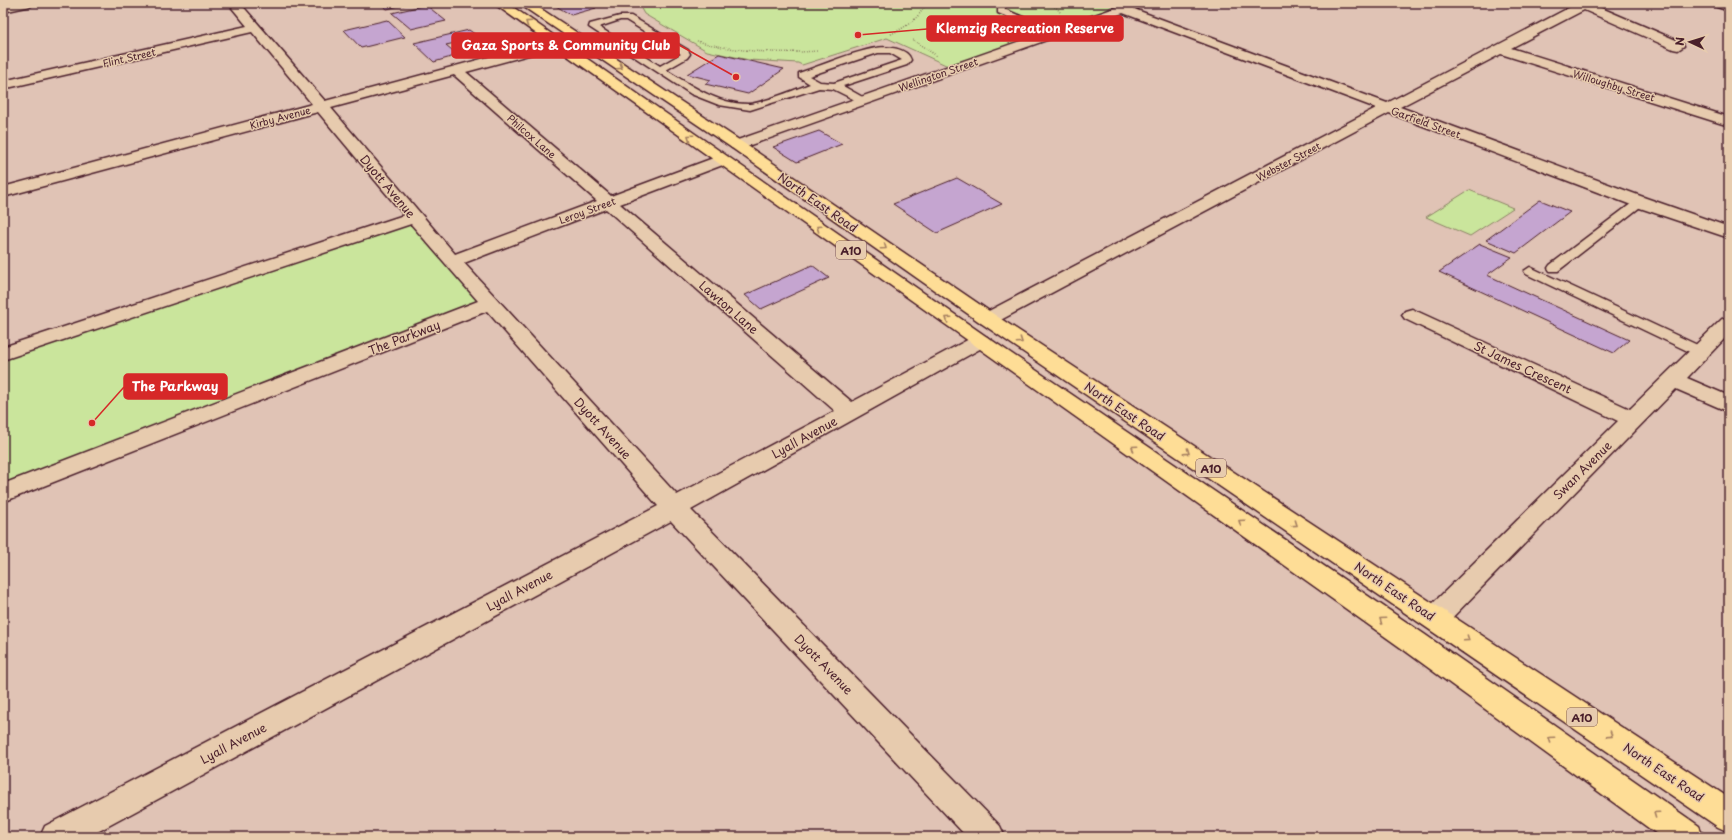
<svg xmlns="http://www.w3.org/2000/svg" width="1732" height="840" font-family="'Playpen Sans',sans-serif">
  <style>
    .green { fill: #cae59c; stroke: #8a8264 }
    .building { fill: #c5a5d0; stroke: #4a1f2b }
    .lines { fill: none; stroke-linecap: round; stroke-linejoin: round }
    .lane-casing { stroke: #4a1f2b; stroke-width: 3 }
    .street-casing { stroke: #4a1f2b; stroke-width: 3 }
    .secondary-casing { stroke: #4a1f2b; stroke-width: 3 }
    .highway-casing { stroke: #4a1f2b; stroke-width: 3 }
    .path { stroke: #4a1f2b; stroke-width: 1.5; stroke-dasharray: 0.5 2; stroke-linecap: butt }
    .lane { fill: #e7cbae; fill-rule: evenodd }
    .street { fill: #e7cbae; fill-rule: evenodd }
    .secondary { fill: #e7cbae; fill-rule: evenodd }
    .highway { fill: #fedd96; fill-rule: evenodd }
    .oneway { stroke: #a47e60 }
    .labels { text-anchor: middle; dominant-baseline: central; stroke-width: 3; stroke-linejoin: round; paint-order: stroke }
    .far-street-label { font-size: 10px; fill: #4a1f2b; stroke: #e7cbae }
    .shield { fill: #e7cbae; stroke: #795352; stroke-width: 1 }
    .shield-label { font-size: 11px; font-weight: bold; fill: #4a1f2b }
    .street-label { font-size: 12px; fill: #4a1f2b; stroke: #e7cbae }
    .leader { fill: none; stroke: #d62828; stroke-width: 1.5 }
    .callout-dot { fill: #d62828; stroke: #e7cbae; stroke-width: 1.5 }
    .callout { fill: #d62828; stroke: #d62828; stroke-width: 1.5 }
    .callout-label { font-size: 13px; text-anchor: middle; font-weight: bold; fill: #fff }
  </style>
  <rect width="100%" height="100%" fill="#e0c3b5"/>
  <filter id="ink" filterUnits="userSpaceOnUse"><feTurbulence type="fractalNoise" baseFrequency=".025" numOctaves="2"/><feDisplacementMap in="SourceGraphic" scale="8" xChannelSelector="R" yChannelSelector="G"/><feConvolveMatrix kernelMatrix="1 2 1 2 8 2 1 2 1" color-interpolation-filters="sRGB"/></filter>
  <g filter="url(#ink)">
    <g class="green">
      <path d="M638,3H1113V5L1105,11L948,66L887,38L802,65L798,63L749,60L707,51L644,14Z"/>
      <path d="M1469,190L1513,208L1470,236L1426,217Z"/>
      <path d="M414,217L489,304L3,491V354Z"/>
    </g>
    <g class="building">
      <path d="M380,3H412L387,9Z"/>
      <path d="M561,3H595L590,4L596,8L571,15L556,6L563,4Z"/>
      <path d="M426,5L446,21L411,29L392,13Z"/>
      <path d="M387,20L405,37L361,48L344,30Z"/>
      <path d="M469,30L476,35L473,39L446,45L458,55L434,62L414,43Z"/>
      <path d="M719,54L784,69L748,94L705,84L711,80L687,74Z"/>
      <path d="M819,131L842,144L797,162L773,147Z"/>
      <path d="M957,178L1002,204L937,233L893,204Z"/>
      <path d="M1540,200L1570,212L1516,253L1486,240Z"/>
      <path d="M1480,244L1512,257L1487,275L1629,340L1614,353L1439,272Z"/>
      <path d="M812,265L829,278L761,309L745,295Z"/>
    </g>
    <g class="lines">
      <g class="lane-casing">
        <g id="lane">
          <path d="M998,9H1004L1060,33L1059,35H1053L998,13Z"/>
          <path d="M620,16H631L688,50L690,54L687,58L666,70C692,86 717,104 748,104C760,104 797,89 810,84L799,77V73C823,65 852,52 876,48C886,46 908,48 911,60L907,65L843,86L866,99L868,101L866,103L863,104L833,89L819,88L750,110L719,105L691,94L589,27L590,24ZM620,20H626L681,54L660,66L599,27ZM878,53H890L902,60L834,83L820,82L809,76Z"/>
          <path d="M1640,199L1646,202L1644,204L1558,271H1550L1548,268L1550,265L1636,200Z"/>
          <path d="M1530,267L1706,349L1708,352L1706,355H1696L1526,274L1524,271Z"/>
        </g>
      </g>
      <g class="street-casing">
        <g id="street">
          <path d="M228,3H240L325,101L552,40H562L563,43L562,46L466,72L611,196L716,157H728L730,160L728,163L620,204L852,402L973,337L980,335L987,337L990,341L987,345L691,510L1000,826L1005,837H967L671,521L88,837H40L45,826L658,506L487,311L3,502V484L478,301L411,224L3,360V347L404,215L318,112L3,197V187L312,104L252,32L3,89V81L247,26ZM454,75L597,201L455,254L331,108ZM606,209L835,411L677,495L464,263Z"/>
          <path d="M1129,3H1142L1141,7L1134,9L1387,103L1578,3H1593L1592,4L1683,43L1684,46L1678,50L1673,49L1584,10L1511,48L1729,117V126L1501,54L1400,107L1646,198L1729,227V238L1634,206L1389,113L995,323L988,325L981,323L978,319L981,315L1376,108L1123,13L742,148H732L729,145L732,142Z"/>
          <path d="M1712,3H1729V11L1714,6Z"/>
          <path d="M1412,309L1630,409L1722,319L1729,317V334L1687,378L1729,396V412L1676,389L1444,626L1435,629L1426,626L1422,618L1426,610L1618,421L1405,319L1402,315L1405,311Z"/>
        </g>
      </g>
      <g class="secondary-casing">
        <path id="secondary" d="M10,3H33L31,6L3,12V4Z"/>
      </g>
      <g class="highway-casing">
        <g id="highway">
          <path d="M493,3H507L987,337L1424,634L1699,826L1704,837H1661L1404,650Z"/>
          <path d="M518,3H532L742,142L995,315L1729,798V832L1718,827L981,323L732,148Z"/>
        </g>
      </g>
      <g class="path">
        <path d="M1045,3L1057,8L1060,12"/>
        <path d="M891,34C906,27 919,19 926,3"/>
        <path d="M913,40L937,56"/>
        <path d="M697,41C737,52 776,54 817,51"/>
      </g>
      <use href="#lane" class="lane"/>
      <use href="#street" class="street"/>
      <use href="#secondary" class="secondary"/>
      <use href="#highway" class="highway"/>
    </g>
    <defs><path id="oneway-chevron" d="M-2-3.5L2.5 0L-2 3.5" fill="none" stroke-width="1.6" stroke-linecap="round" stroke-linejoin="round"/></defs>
    <g class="oneway">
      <use href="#oneway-chevron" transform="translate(528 23) rotate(-146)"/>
      <use href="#oneway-chevron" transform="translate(620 67) rotate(34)"/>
      <use href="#oneway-chevron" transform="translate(690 137) rotate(-145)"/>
      <use href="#oneway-chevron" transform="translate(819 228) rotate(-145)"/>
      <use href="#oneway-chevron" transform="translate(884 247) rotate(35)"/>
      <use href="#oneway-chevron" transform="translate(948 319) rotate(-145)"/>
      <use href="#oneway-chevron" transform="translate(1020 341) rotate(34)"/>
      <use href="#oneway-chevron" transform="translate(1134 448) rotate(-145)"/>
      <use href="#oneway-chevron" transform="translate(1187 452) rotate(34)"/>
      <use href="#oneway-chevron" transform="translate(1241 522) rotate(-145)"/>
      <use href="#oneway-chevron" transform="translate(1295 524) rotate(34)"/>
      <use href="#oneway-chevron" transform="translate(1382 620) rotate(-145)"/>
      <use href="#oneway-chevron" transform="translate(1467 639) rotate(34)"/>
      <use href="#oneway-chevron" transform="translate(1610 735) rotate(34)"/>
      <use href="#oneway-chevron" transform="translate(1551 739) rotate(-145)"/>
      <use href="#oneway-chevron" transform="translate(1656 814) rotate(-145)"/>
    </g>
  </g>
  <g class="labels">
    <g class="far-street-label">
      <text transform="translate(129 57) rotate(-13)">Flint Street</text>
      <text transform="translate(938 74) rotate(-19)">Wellington Street</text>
      <text transform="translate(1614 85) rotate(17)">Willoughby Street</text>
      <text transform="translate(280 117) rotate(-15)">Kirby Avenue</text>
      <text transform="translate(1426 122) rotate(20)">Garfield Street</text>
      <text transform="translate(532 136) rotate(41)">Philcox Lane</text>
      <text transform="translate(1288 161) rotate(-28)">Webster Street</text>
      <text transform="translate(587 210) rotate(-20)">Leroy Street</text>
    </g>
    <g class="shield">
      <rect x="836" y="241" width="30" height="18" rx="3"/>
      <rect x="1196" y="459" width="30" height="18" rx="3"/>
      <rect x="1567" y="708" width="30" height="18" rx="3"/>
    </g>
    <g class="shield-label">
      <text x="851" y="250">A10</text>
      <text x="1211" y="468">A10</text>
      <text x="1582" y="717">A10</text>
    </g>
    <g class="street-label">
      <text transform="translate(388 186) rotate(50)">Dyott Avenue</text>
      <text transform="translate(818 202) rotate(35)">North East Road</text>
      <text transform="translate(729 307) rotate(41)">Lawton Lane</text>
      <text transform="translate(404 337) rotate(-21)">The Parkway</text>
      <text transform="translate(1523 367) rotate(25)">St James Crescent</text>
      <text transform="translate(1125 411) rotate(34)">North East Road</text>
      <text transform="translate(603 428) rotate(48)">Dyott Avenue</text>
      <text transform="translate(804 437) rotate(-29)">Lyall Avenue</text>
      <text transform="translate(1582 470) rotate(-45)">Swan Avenue</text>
      <text transform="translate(519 590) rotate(-28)">Lyall Avenue</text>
      <text transform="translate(1395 591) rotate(34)">North East Road</text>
      <text transform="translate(824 664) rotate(46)">Dyott Avenue</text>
      <text transform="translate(233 743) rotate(-28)">Lyall Avenue</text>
      <text transform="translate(1664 772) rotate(34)">North East Road</text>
    </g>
  </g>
  <path class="leader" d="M858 35L927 29M736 77L679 45M92 423L124 387"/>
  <g class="callout-dot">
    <circle cx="858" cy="35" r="4"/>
    <circle cx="736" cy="77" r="4"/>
    <circle cx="92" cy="423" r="4"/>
  </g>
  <g class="callout">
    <rect x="927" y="16" width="196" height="25" rx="4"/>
    <rect x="452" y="33" width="227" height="25" rx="4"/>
    <rect x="124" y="374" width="103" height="25" rx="4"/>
  </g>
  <g class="callout-label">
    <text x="1025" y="33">Klemzig Recreation Reserve</text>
    <text x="566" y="50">Gaza Sports &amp; Community Club</text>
    <text x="175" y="391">The Parkway</text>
  </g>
  <rect width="1732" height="840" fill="none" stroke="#e7cbae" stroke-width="16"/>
  <rect x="8" y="8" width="1716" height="824" fill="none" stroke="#4a1f2b" stroke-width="1.5" filter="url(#ink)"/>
  <g transform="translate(1690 42) rotate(274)" stroke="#e7cbae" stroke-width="3" paint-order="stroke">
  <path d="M0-3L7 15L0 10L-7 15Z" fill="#4a1f2b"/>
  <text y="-6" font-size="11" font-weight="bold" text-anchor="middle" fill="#4a1f2b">N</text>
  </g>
</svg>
